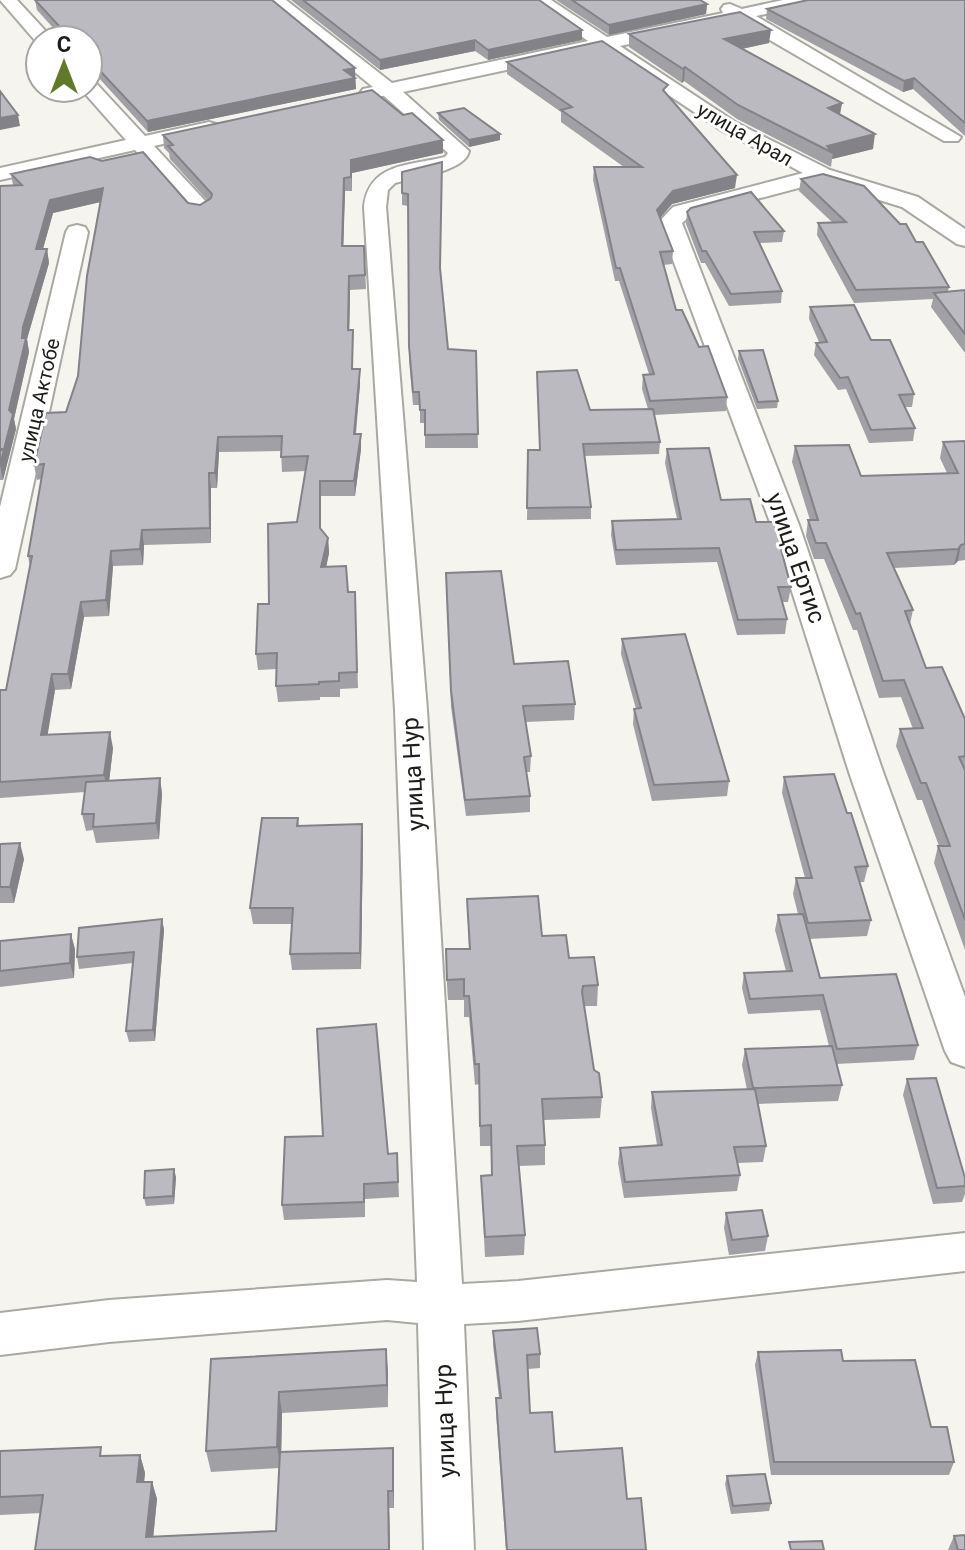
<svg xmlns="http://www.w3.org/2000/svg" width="965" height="1550" font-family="Roboto,sans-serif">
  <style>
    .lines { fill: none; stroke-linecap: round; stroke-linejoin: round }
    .street-casing { stroke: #a9a8a2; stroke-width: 4 }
    .street { fill: #fff; fill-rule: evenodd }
    .wall { fill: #a1a0a5 }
    .shaded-wall { fill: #838286 }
    .building { fill: #bbbac0; stroke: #838286; stroke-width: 2 }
    .labels { text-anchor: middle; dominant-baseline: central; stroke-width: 6; stroke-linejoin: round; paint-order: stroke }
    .far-street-label { font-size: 20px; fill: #1d1d1a; stroke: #fff }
    .street-label { font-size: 24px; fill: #1d1d1a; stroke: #fff }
  </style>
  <rect width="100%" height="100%" fill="#f6f4ee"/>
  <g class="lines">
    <g class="street-casing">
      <g id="street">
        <path d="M0,0H17L54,40H40L38,44Z"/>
        <path d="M266,0H286L392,83L588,41L530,0H551L607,37L723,13L721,9L724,5L730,4L742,9L783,0H817L814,4L756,16L961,137L958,141H944L737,21L620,46L735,122L830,170L918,197L965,229V246L957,244L902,207L821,182L689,217L682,223L799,525L883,772L965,997V1067L951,1062L945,1051L849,772L771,525L659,222L673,207L803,173L721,130L601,50L403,92L469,151C466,171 414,178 395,183L388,190L386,207L427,710L462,1284L518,1281L965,1233V1271L518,1321L464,1324L474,1550H424L418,1323L387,1320L109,1342L0,1355V1313L109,1300L387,1280L417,1282L395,710L364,207C369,163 408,166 445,157L448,153L384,96L363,97L360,93L363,89L373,87Z"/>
        <path d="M88,80L95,82L145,136L209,122L216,124L219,128L216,132L154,146L208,204L211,209L208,214H192L135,150L0,180V168L126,140L80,88H88Z"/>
        <path d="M77,225L85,227L88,232L15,569L10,575L0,578V507L66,232L69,227Z"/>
      </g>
    </g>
    <use href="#street" class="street"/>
  </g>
  <g class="wall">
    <path d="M35,0L355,68L356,89L148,132L88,66V40H64L37,10Z"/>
    <path d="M291,0H539L582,40L488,60L475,51L380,70Z"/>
    <path d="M556,0H700L707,4L706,14L609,35Z"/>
    <path d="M965,0V136L913,89L903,92L766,19L767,9Z"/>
    <path d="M629,34L769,43L742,49L842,103L840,115L873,149L832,159L831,167L737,119L684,81L682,83L629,47Z"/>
    <path d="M507,62L667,95L735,188L672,204L660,218L673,251L672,264L663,265L676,310L699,347L727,397L726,411L654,415L660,442L659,454L584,456L591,507V519L527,520L528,450H540L537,372L590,410L648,409L642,389L643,375L649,374L619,281H615L593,180L594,167H624L561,122V112L507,74Z"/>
    <path d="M438,113L500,134V140L469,147L439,120Z"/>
    <path d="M403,115L443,140V153L352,173V191H345L343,246H364L366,289L350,290L349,330H353V369H360V384L356,434H361V449L355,496H321V529L328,538L329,553L326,567L348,592H355L358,688L340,689V697H320V700L278,702L276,686L277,669L258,670L256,654L269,604L297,522L306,471L282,472L281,451L219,452L217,488H211V543L144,545L143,565L113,566L109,616L84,617L71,689L55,690L47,735L113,748L109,781L160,778L162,794L159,839L96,843L93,830L86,831L82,814L85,792L0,798V692L6,690L30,567L28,556L41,479L37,480L34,465L66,412L78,376L100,202L53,213L43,249H47L49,263L27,339L29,352L14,419L16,429L3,480H0V186L13,185L11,174L200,205L207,200L170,159L169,153L164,148L163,135Z"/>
    <path d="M402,172L440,272L448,349L476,351L478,448H425V423H420V405H413L409,359L408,206L402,205Z"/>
    <path d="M801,179L949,287L948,291L965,290V353L931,307L933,299L854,303L817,235L818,223H833L799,191Z"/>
    <path d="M687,212L784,231L782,242L760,243L782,291L781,303L729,306L705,263H701L686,224Z"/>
    <path d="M810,307L871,340L914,394L912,407H905L915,428L913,441L869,443L846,389L838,390L814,355L816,343L819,342L809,319Z"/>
    <path d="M739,351L778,401L777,408L757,409L738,359Z"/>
    <path d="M965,441V560L958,561L954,565L894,568L913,610L910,624L926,668L965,719V950L934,863L938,846H939L922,800H917L896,746L900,729H913L901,697L879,698L857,630H853L824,559H814L806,536L808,520H810L792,462L795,446L861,476L947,473L940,458L943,442Z"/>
    <path d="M667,449L721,500L756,522L791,587L788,602H782L787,619L785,634L737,635L717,562L616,565L611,535L612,521L677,519L665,463Z"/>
    <path d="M446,573L514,664L575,704L574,720L525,722L531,756L530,772H526L530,796V812L466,816L451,707Z"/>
    <path d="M622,639L729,781L727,796L652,801L633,724L634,709H636L621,654Z"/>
    <path d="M784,777L847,813L868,866L864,882H860L871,920L867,936L809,939L820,978L918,1045L914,1060L836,1064L842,1085L838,1101L758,1104L766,1146L763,1162L737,1163L740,1175L737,1191L624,1198L618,1163L620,1148L657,1145L651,1108L652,1092L747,1090L742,1065L745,1049L829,1046L820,1010L748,1014L742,988L744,973L786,971L775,930L778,915L798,914L793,894L796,878H805L782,793Z"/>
    <path d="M298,818L299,826L362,824L363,840L361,969L292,970L290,954L292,924H253L250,908Z"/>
    <path d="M0,844L24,859L14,903H0Z"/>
    <path d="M467,899L542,936L569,958L598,985L597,1006H584L594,1070L602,1097L600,1118L544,1120L545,1145V1165L519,1166L525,1235L524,1255L485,1257L481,1176L492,1175L491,1146H480L479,1084L475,1085L469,1017H464V1000H448L446,970V949H469Z"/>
    <path d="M162,919L164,930L155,1041L129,1042L126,1031L133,963L79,969L77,957Z"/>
    <path d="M0,941L75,949L74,978L0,987Z"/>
    <path d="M907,1079L965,1178V1194L962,1202L933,1204L903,1095Z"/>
    <path d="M397,1153L399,1197L365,1199V1217L284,1220L282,1205L388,1154Z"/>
    <path d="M176,1177L174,1204L146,1206L144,1198Z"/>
    <path d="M726,1213L768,1236L765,1251L729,1255L724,1228Z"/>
    <path d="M493,1331L540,1354V1368L528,1369L530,1413L555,1452L627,1499L646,1550H506L496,1412V1398H499L493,1345Z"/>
    <path d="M386,1349L388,1407L282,1413L281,1452L394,1466V1508H389L390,1550H35L41,1513L0,1515V1451L104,1456L140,1455L145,1473L144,1482H152L157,1499L153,1537L276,1531L279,1468L211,1472L206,1451L211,1359Z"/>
    <path d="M758,1352L843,1361L931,1427L954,1462L949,1475H771L755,1365Z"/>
    <path d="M727,1476L771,1503L769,1511L731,1514L725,1484Z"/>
    <path d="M954,1536L965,1550H948Z"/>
  </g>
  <g class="shaded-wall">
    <path d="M707,4L706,14L609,35V25Z"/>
    <path d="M582,30V40L488,60V50Z"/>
    <path d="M771,30L769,43L723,53L724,39Z"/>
    <path d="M475,40V51L380,70V60Z"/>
    <path d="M685,67L684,81L682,83L683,69Z"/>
    <path d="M355,68V78L344,70Z"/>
    <path d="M355,78L356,89L148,132L147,121Z"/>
    <path d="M914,78L913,89L903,92L904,81Z"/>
    <path d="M842,103L839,118L828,108Z"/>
    <path d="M18,115L20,126L0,130V118Z"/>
    <path d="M500,134V140L469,147V140Z"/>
    <path d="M875,134L873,149L832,159L833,153L827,146Z"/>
    <path d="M443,140V153L352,173V191L351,160Z"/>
    <path d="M737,175L735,188L672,204L656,223L657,210L673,191Z"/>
    <path d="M344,178L345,191L343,260L342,246Z"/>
    <path d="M103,188L105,201L53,213L39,263L36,249L50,200Z"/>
    <path d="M47,249L49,263L27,339L29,352L14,419L16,429L3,480L0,465L23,327Z"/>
    <path d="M349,276L350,290L349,344L348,330Z"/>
    <path d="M360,369V384L354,449V434Z"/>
    <path d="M361,434V449L355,496L354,481Z"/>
    <path d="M218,437L219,452L217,488L215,473Z"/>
    <path d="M209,473L211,488V543L210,528Z"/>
    <path d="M142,530L144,545L143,565L140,549Z"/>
    <path d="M328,538L329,553L323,583L321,567Z"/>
    <path d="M961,545L958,561L954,565L958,549Z"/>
    <path d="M111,551L113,566L109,616L106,600Z"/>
    <path d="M81,602L84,617L71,689L68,674Z"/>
    <path d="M52,674L55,690L45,751L41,735Z"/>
    <path d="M110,732L113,748L108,791L104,775Z"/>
    <path d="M160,778L162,794L159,839L156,823Z"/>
    <path d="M362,824L363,840L361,969L360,953Z"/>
    <path d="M20,843L24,859L14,903L10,887Z"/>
    <path d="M162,919L164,930L155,1041L153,1030Z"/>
    <path d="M71,934L75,949L74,978L70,963Z"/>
    <path d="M174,1169L176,1177L174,1204L173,1196Z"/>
    <path d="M386,1349L388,1371V1407L387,1385Z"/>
    <path d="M279,1392L282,1413L281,1468L277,1447Z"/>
    <path d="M393,1448L394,1466V1508L393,1491Z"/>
    <path d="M140,1455L145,1473L142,1500L137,1482Z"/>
    <path d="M152,1482L157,1499L152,1550L146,1537Z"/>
    <path d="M388,1491L389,1508L390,1550H389Z"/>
  </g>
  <g class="building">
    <path d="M35,0H272L355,68L344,70L355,78L147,121L88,58V40H72Z"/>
    <path d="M303,0H539L582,30L488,50L475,40L380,60Z"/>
    <path d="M572,0H700L707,4L609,25Z"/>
    <path d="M808,0H965V123L914,78L904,81L767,9Z"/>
    <path d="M740,12L771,30L724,39L842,103L828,108L875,134L827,146L833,153L738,105L685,67L683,69L629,34Z"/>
    <path d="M602,41L668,85L663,90L737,175L673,191L657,210L673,251L660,252L676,310H682L699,347L708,346L727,397L650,401L643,375L654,374L620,268H616L594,167H642L561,110L572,107L507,62Z"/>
    <path d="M372,90L403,115L412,113L443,140L351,160V177L344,178L342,246H364L365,275L349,276L348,330H353L352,369H360L354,434H361L354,481H320V528L328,538L321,567L346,566L348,592H355L357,672L339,673V681L319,682V684L276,686L277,653L256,654L258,604H269L268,524L297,522L308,456L281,457L282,436L218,437L215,473H209L210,528L142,530L140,549L111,551L106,600L81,602L68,674H52L41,735L110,732L104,775L0,782V690H6L32,556H28L44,464L34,465L46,413L66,412L78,376L87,276L103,188L50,200L36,249H47L23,327L22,338H26L9,410L13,414L0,465V451L3,449H0V186L22,185L11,174L90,157L102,161L143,152L188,203L200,205L211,198L212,194L168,146L173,145L163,135Z"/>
    <path d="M0,91L18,115L0,118Z"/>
    <path d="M464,108L500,134L469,140L438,113Z"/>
    <path d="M442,162L440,268L448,349L476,351L478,434L425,435V410H420L419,392H413L409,346L408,194L402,193V172Z"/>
    <path d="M823,174L864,186L900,224H906L916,242H923L949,287L856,290L818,223L846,222L801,179Z"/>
    <path d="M751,192L784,231L754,232L782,291L731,294L706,251H702L687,212L691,208Z"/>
    <path d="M965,290V334L934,293Z"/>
    <path d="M854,305L871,340H890L914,394L899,395L915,428L871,430L848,377L840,378L816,343L827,342L810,307Z"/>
    <path d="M763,350L778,401L758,402L739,351Z"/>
    <path d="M577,370L590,410L653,409L660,442L583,444L591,507L527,508L528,450H540L537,372Z"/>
    <path d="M965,441V544L961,545L958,549L887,553L913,610L905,611L926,668L942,667L965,719V756L959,757L965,770V920L938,846H950L926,783H921L900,729L923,728L904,680L883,681L860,613L856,614L826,543H816L808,520H818L795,446L849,445L861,476L958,473L943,442Z"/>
    <path d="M709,448L721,500L750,499L756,522H774L791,587H778L787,619L738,620L719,548L616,550L612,521L681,519L667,449Z"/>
    <path d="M501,571L514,664L568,661L575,704L523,706L531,756L524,757L530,796L465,800L451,691L446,573Z"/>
    <path d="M685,634L729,781L654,785L634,709L641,708L622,639Z"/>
    <path d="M834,774L847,813H851L868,866L855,867L871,920L808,923L796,878H812L784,777Z"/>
    <path d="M160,778L156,823L93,827L94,814H82L86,782Z"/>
    <path d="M262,818H298L297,826L362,824L360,953L290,954L293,908H250Z"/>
    <path d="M20,843L10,887H0V844Z"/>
    <path d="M538,896L542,936L566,935L569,958L594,957L598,985L583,986L582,992L594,1070L599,1073L602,1097L542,1099L545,1145L517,1146L525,1235L485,1237L481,1176L492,1175L491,1125L480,1126L479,1064H475L469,996H464V979L447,980L446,949H470L467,899Z"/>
    <path d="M803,914L820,978L896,974L918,1045L837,1049L823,995L750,999L744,973L792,971L778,915Z"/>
    <path d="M162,919L153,1030L126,1031L134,952L77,957L79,928Z"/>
    <path d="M71,934L70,963L0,971V941Z"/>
    <path d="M376,1024L388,1154L397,1153L398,1182L364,1184V1202L282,1205L285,1137L323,1136L317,1029Z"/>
    <path d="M832,1046L842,1085L753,1088L745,1049Z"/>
    <path d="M936,1078L965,1178V1186L937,1188L907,1079Z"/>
    <path d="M755,1089L766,1146L734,1147L740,1175L625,1182L620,1148L662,1145L652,1092Z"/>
    <path d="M174,1169L173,1196L144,1198L145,1171Z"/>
    <path d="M762,1210L768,1236L732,1240L726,1213Z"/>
    <path d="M537,1328L540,1354L527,1355L530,1413L552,1412L555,1452L622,1448L627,1499L641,1498L646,1550H507L496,1398H501L493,1331Z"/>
    <path d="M386,1349L387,1385L279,1392L277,1447L206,1451L211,1359Z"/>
    <path d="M841,1350L843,1361L915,1360L931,1427H947L954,1462H774L758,1352Z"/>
    <path d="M101,1447L100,1456L140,1455L137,1482H152L146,1537L276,1531L280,1452L393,1448V1491H388L389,1550H35L43,1495L0,1497V1451Z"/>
    <path d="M765,1474L771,1503L733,1506L727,1476Z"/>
    <path d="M965,1535V1550H958L954,1536Z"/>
    <path d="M822,1541L824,1550H791L789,1542Z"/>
  </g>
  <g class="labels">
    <g class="far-street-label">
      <text transform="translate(745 134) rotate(30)">улица Арал</text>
      <text transform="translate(39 400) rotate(-77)">улица Актобе</text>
    </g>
    <g class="street-label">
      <text transform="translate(796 558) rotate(71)">улица Ертис</text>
      <text transform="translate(413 774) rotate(-93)">улица Нур</text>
      <text transform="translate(445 1421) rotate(-92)">улица Нур</text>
    </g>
  </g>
  <g transform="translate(64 64)"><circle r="38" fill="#ffffff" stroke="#a5a5a3" stroke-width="2"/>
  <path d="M0-6L14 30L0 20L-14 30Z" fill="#60792b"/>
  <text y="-12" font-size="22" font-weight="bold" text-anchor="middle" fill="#1d1d1a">С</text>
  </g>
</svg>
